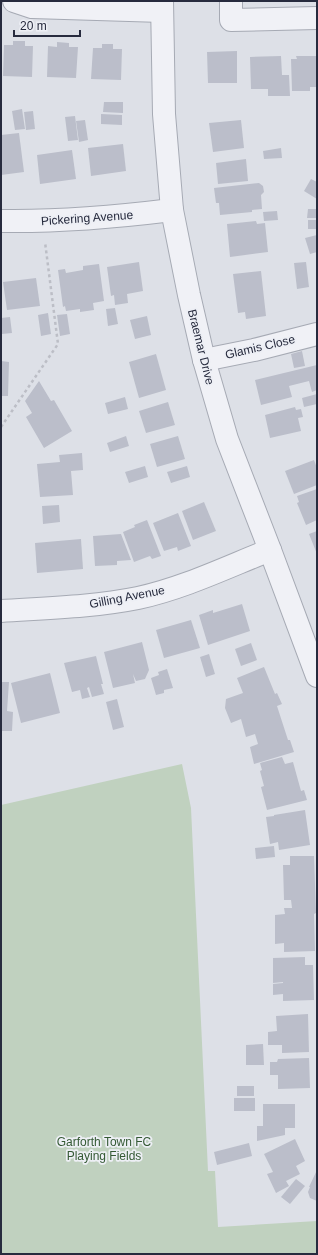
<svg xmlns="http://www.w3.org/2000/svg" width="318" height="1255" font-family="Helvetica,sans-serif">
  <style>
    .green { fill: #c0d1bf }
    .building { fill: #bbbeca }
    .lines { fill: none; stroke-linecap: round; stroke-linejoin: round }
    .minor-casing { stroke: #a6aab4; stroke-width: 24 }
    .path { stroke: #bcbec6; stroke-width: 2.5; stroke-dasharray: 3 3; stroke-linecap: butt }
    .minor { stroke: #f0f1f6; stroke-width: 22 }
    .labels { text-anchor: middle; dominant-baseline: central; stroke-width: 3.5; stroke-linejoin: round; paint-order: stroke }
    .street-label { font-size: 12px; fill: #272b3e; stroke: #edeff5 }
    .park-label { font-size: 12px; fill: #345934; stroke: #edeff5 }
  </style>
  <rect width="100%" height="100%" fill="#dde0e7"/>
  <path class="green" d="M182,764L191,808L208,1171H215L218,1227L317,1221V1254H1V805Z"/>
  <g class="building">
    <path d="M13,41H25V46H33L32,77L3,76L4,45H13Z"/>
    <path d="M57,42L69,43V47H78L76,78L47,77L48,46L57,47Z"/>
    <path d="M102,44H113V49H122L121,80L91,79L93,48H102Z"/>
    <path d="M237,51V83H208L207,52Z"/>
    <path d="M281,56L282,75H289L290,96H268V89H251L250,57Z"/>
    <path d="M296,56H317V87H310V91H292L291,59H297Z"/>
    <path d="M104,102H123V113L103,112Z"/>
    <path d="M22,109L25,129L15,130L12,111Z"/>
    <path d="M33,111L35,129L26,130L24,112Z"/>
    <path d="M101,114L122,115V125L101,124Z"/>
    <path d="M75,116L78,140L68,141L65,117Z"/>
    <path d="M85,120L88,140L79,142L76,121Z"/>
    <path d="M241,120L244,148L213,152L209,123Z"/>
    <path d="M19,133L24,172L1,175V135Z"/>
    <path d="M123,144L126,171L91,176L88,148Z"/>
    <path d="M281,148L282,158L264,159L263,151Z"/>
    <path d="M72,150L76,179L40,184L37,155Z"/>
    <path d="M246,159L248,181L218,184L216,163Z"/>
    <path d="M311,179L317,182V199L304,191Z"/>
    <path d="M259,183L263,186L264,192L261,195L262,209L252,210V212L220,215L219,203H216L214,188Z"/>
    <path d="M308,209H317V218H307Z"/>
    <path d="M277,211L278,220L264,221L263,212Z"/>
    <rect x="308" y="220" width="9" height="9"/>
    <path d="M256,221L257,224L265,223L268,252L230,257L227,224Z"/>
    <path d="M317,235V252L310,254L305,238Z"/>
    <path d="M139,262L143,291L127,294L128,303L115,305L114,295L111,296L107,267Z"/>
    <path d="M306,262L309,287L297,289L294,263Z"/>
    <path d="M99,264L104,301L93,303L94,310L80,312V309L66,311L65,306L63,307L58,270L65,269L66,273L83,270V266Z"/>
    <path d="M261,271L266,316L246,319L245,312L238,313L233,274Z"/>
    <path d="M36,278L40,306L7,310L3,282Z"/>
    <path d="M115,308L118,324L108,326L106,309Z"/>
    <path d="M48,313L51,334L41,336L38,315Z"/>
    <path d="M67,314L70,334L60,336L57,315Z"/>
    <path d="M147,316L151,335L135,339L130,320Z"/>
    <path d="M10,317L12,333L2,334L1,318Z"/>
    <path d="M302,351L305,366L294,368L291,354Z"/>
    <path d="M156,354L166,390L139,398L129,362Z"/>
    <path d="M1,361L9,362L8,396H1Z"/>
    <path d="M317,365V390L312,392L309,381L289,386L292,397L261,405L255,380Z"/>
    <path d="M39,381L51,401L54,400L72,431L44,448L26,417L32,413L25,401Z"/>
    <path d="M317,394V404L304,407L302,398Z"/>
    <path d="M125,397L128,409L108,414L105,403Z"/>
    <path d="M168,402L175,425L146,433L139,411Z"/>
    <path d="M295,407L296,410L301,409L303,417L298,418L301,431L270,438L265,415Z"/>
    <path d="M126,436L129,446L110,452L107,443Z"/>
    <path d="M178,436L185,459L157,467L150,444Z"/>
    <path d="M82,453L83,470L71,471L73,495L40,497L37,464L60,462L59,455Z"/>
    <path d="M314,460L317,468V485L294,494L285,471Z"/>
    <path d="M145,466L148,477L129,483L125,472Z"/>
    <path d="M187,466L190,477L171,483L167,472Z"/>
    <path d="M317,489V520L306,525L297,503L299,502L297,496Z"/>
    <path d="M204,502L216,531L193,540L182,511Z"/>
    <path d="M59,505L60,522L43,524L42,506Z"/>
    <path d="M178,513L191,546L178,551L177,547L164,551L153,523Z"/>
    <path d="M147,520L161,556L152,559L150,556L134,562L123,532L135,527L134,525Z"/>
    <path d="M317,531V554L309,534Z"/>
    <path d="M121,534L131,560L117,561V565L95,566L93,536Z"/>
    <path d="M81,539L83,569L37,573L35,543Z"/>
    <path d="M242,604L250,631L208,645L199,615L213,610V613Z"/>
    <path d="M191,620L200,648L164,658L156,630Z"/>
    <path d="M142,642L149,670L145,679L136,681L133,674L135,683L113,688L104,652Z"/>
    <path d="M251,643L257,660L241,666L235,649Z"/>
    <path d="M209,654L215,674L206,677L200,657Z"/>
    <path d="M96,656L103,684H101L104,694L92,697L89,687L87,688L90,697L82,699L80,690L72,692L64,663Z"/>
    <path d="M264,667L275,694L277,693L282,704L277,706L288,740H290L294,752L254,764L250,747L258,744L255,734L246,737L241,719L231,723L225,708L226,699L243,693L237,678Z"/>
    <path d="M167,669L173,688L164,690V693L156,695L151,678L159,675L158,672Z"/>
    <path d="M50,673L60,713L21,723L11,683Z"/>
    <path d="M1,682H9L7,711L13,712L12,731H1Z"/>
    <path d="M117,699L124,727L113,730L106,702Z"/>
    <path d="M282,757L285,764L293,762L301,791L304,790L307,800L267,810L261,787L264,786L260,771L262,770L260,763Z"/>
    <path d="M305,810L310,845L279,850L278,842L270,844L266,817L274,816V815Z"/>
    <path d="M274,846L275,857L256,859L255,848Z"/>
    <path d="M290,856H314L316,913L314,914L315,951L284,952V943L275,944V933L283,932L275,933V915L285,914L284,908H292L291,900H284L283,865H290Z"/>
    <path d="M305,957V965H313L314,1000L283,1001V994L273,995V984L283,983V982L273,983V958Z"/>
    <path d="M308,1014L309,1052L282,1053V1045H268V1032L277,1031L276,1016Z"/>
    <path d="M263,1044L264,1065H246V1045Z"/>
    <path d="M309,1058L310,1088L278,1089V1075H270V1062H277L278,1059Z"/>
    <rect x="237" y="1086" width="17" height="10"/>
    <rect x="234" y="1098" width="21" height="13"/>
    <path d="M263,1104H295V1128H285V1135L257,1141V1126H263Z"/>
    <path d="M295,1139L305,1161L296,1166L300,1174L286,1181L289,1186L276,1193L267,1174L273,1172L264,1154Z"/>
    <path d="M249,1143L252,1156L217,1165L214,1152Z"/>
    <path d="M317,1170V1201L310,1198L308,1192L310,1187H309Z"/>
    <path d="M296,1179L305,1186L290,1204L281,1197Z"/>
  </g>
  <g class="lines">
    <g class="minor-casing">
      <g id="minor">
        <path d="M14,1L32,7L162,11"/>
        <path d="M162,1L164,114L172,210L189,295L204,360L227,439L270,550L317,676"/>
        <path d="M231,1V20L317,18"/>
        <path d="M1,221C59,222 115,217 172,210"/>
        <path d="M204,360L254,350L317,334"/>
        <path d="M1,611C47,608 93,607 138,598C184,588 227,567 270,550"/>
      </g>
    </g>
    <path class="path" d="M1,427L58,344L45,242"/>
    <use href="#minor" class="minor"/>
  </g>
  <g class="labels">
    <g class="street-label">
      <text transform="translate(87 218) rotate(-4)">Pickering Avenue</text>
      <text transform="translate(201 347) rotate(76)">Braemar Drive</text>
      <text transform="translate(260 347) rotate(-13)">Glamis Close</text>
      <text transform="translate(127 597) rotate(-11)">Gilling Avenue</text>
    </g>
    <g class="park-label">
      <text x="104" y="1142">Garforth Town FC<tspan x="104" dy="14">Playing Fields</tspan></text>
    </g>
  </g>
  <rect width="318" height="1255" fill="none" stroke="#272b3e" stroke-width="4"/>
  <path d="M14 30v6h66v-6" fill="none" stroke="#272b3e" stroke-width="2"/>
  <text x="20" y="30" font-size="12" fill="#272b3e" stroke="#edeff5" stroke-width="3" paint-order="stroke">20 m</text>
</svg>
